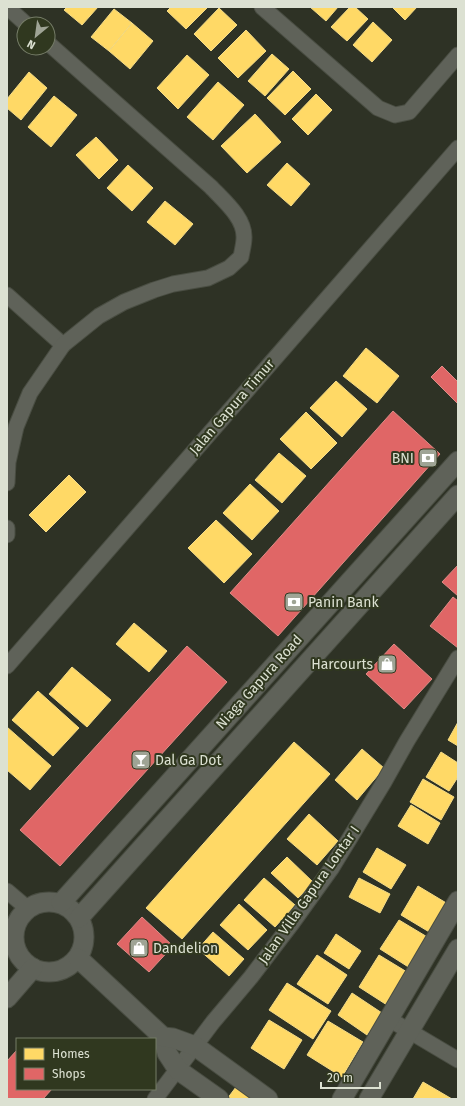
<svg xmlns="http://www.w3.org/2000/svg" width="465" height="1106" font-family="'Fira Sans',sans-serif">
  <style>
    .homes { fill: #ffd966; stroke: #f4db86 }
    .shops { fill: #e06666; stroke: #df8b86 }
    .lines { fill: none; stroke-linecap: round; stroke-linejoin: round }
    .minor-casing { stroke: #494d42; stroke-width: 17 }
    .tertiary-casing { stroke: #494d42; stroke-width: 21 }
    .minor { stroke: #5f6259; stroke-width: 15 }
    .tertiary { stroke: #5f6259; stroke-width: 19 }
    .labels { text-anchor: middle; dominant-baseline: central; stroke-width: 4; stroke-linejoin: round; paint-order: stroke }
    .street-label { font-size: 14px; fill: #dce1d2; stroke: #30381f }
    .poi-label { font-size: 14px; fill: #dce1d2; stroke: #30381f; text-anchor: start }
  </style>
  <rect width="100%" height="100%" fill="#2e3225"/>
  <g class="homes">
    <path d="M67,7H98L82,25L64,10Z"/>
    <path d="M171,7H208L186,29L167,11Z"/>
    <path d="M310,7H338L326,21Z"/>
    <path d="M350,7H355L368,19L347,41L331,27Z"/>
    <path d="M392,7H417L405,20Z"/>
    <path d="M219,8L237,25L211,51L194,34Z"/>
    <path d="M114,9L132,23L109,51L91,37Z"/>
    <path d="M373,22L392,40L372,62L353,45Z"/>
    <path d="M132,23L153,41L130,69L109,51Z"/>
    <path d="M246,30L266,51L238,78L218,58Z"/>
    <path d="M272,54L289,69L265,96L248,81Z"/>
    <path d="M187,55L209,75L178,109L157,88Z"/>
    <path d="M293,71L311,89L285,115L267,98Z"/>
    <path d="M29,72L47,88L21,120L7,108V99Z"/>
    <path d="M218,82L244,105L213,140L187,117Z"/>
    <path d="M316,94L332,110L308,135L292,119Z"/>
    <path d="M54,96L77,115L51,147L28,127Z"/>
    <path d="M255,114L281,142L247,173L221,146Z"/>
    <path d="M96,137L118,160L99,179L76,155Z"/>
    <path d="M287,163L310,184L291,206L267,185Z"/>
    <path d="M128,165L153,188L132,211L107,188Z"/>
    <path d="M165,201L193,224L175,245L147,222Z"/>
    <path d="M366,348L399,376L377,403L343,376Z"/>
    <path d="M336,381L367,409L342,437L310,408Z"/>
    <path d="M306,412L337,443L311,469L280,439Z"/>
    <path d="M279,453L306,476L282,503L255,480Z"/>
    <path d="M69,475L86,492L46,532L29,515Z"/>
    <path d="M250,484L279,511L252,540L223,513Z"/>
    <path d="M216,520L252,554L224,583L188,548Z"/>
    <path d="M134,623L167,651L149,672L116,644Z"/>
    <path d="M72,667L111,700L87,727L49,694Z"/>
    <path d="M38,691L79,728L53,756L12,720Z"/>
    <path d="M458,722V746L448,740Z"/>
    <path d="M7,727L51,766L30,790L7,770Z"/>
    <path d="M294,742L330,774L182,939L146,908Z"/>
    <path d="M362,749L384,768L357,800L335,780Z"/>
    <path d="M441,752L458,763V777L449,791L426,777Z"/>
    <path d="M423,779L454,797L441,820L410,802Z"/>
    <path d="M411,805L440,823L428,844L398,826Z"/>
    <path d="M309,814L338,841L317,865L287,839Z"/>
    <path d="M377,848L406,865L391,889L363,872Z"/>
    <path d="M287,857L314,883L298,898L271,873Z"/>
    <path d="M264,878L295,905L275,927L244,900Z"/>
    <path d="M359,878L390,894L380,913L349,897Z"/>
    <path d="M418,886L448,904L431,933L401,915Z"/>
    <path d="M239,904L267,930L248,950L220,925Z"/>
    <path d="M399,920L429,938L410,968L380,949Z"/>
    <path d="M213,932L244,959L229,976L198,949Z"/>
    <path d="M336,934L361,951L349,969L324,953Z"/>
    <path d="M317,955L347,975L328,1004L297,984Z"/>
    <path d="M379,955L407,972L387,1005L359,987Z"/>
    <path d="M287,983L331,1011L313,1039L269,1010Z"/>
    <path d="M352,993L382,1013L367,1035L338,1015Z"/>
    <path d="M269,1020L302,1040L284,1069L251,1048Z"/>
    <path d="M328,1021L363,1042L342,1077L307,1055Z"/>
    <path d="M423,1082L452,1099H413Z"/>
    <path d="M236,1087L254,1099H227Z"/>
  </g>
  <g class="shops">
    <path d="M442,366L458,382V404L431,377Z"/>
    <path d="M393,411L440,454L278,636L230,593Z"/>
    <path d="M458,565V596L442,582Z"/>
    <path d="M453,597L458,601V648L430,626Z"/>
    <path d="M394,644L432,679L404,709L366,674Z"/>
    <path d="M187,646L227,682L60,866L20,830Z"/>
    <path d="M142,917L173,946L149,972L117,944Z"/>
    <path d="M17,1050V1089H52L43,1099H7V1061Z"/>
  </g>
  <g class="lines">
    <g class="minor-casing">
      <g id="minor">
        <path d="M7,7L26,24"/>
        <path d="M262,7L378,108L395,115L409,112L458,55"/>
        <path d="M7,295L63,345"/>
        <path d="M7,483L8,462L16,427L30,393L63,345L99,316L124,302L154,290L173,284L208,278L229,268L241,257C242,251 244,244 244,238C245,218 224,201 211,187L48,43"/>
        <path d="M7,528V535"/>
        <path d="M7,666L458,148"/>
        <path d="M7,891L27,908"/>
        <path d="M389,1019L458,1060"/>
        <path d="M155,1099L213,1022L251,977L293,922L331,869L384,782L407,741L458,658"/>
      </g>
    </g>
    <g class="tertiary-casing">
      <g id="tertiary">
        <circle cx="49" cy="937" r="35"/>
        <path d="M61,903L458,461"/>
        <path d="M79,918L458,495"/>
        <path d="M78,958L163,1037L167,1053L178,1070L219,1099"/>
        <path d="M7,998L33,968"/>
        <path d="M163,1037L173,1038L195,1046L268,1099"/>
        <path d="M342,1099L458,901"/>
        <path d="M369,1099L458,949"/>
      </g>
    </g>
    <use href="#minor" class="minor"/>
    <use href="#tertiary" class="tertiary"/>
  </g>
  <defs>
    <g id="bank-square" transform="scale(1)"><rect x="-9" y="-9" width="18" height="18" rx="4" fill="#9fa495" stroke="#30381f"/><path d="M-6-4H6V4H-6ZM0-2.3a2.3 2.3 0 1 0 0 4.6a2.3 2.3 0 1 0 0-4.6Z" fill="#fff"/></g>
    <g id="shop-square" transform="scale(1)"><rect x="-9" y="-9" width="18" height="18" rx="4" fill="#9fa495" stroke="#30381f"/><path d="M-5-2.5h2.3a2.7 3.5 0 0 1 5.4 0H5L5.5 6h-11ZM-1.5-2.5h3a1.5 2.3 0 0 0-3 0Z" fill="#fff"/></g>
    <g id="bar-square" transform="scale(1)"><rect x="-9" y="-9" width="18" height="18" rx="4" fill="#9fa495" stroke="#30381f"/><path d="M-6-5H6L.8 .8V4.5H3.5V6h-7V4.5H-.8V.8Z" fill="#fff"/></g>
  </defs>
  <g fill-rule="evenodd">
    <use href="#bank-square" x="428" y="458"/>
    <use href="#bank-square" x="294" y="602"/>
    <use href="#shop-square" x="387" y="664"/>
    <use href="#bar-square" x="141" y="760"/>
    <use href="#shop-square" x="139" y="948"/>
  </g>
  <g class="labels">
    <g class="street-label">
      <text transform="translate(232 407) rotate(-49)">Jalan Gapura Timur</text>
      <text transform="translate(259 682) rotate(-48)">Niaga Gapura Road</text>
      <text transform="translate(309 895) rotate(-55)">Jalan Villa Gapura Lontar I</text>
    </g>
    <g class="poi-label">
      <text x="414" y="458" text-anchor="end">BNI</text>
      <text x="308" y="602">Panin Bank</text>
      <text x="373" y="664" text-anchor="end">Harcourts</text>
      <text x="155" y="760">Dal Ga Dot</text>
      <text x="153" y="948">Dandelion</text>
    </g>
  </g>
  <rect width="465" height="1106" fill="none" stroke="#dce1d2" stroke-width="16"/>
  <rect x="16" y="1038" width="140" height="52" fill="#30381f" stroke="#757c67"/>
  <rect x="24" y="1048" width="20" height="12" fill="#ffd966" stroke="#757c67"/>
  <text x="52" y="1058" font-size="12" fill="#dce1d2">Homes</text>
  <rect x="24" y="1068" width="20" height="12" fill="#e06666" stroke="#757c67"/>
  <text x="52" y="1078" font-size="12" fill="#dce1d2">Shops</text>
  <g transform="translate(36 36) rotate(209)"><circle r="19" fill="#30381f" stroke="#757c67"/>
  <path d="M0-3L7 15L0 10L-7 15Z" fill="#9fa495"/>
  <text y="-6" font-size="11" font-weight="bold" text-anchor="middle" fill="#dce1d2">N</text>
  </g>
  <path d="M321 1082v6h59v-6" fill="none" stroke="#dce1d2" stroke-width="2"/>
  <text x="327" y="1082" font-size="12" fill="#dce1d2" stroke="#30381f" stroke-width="3" paint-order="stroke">20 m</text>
</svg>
